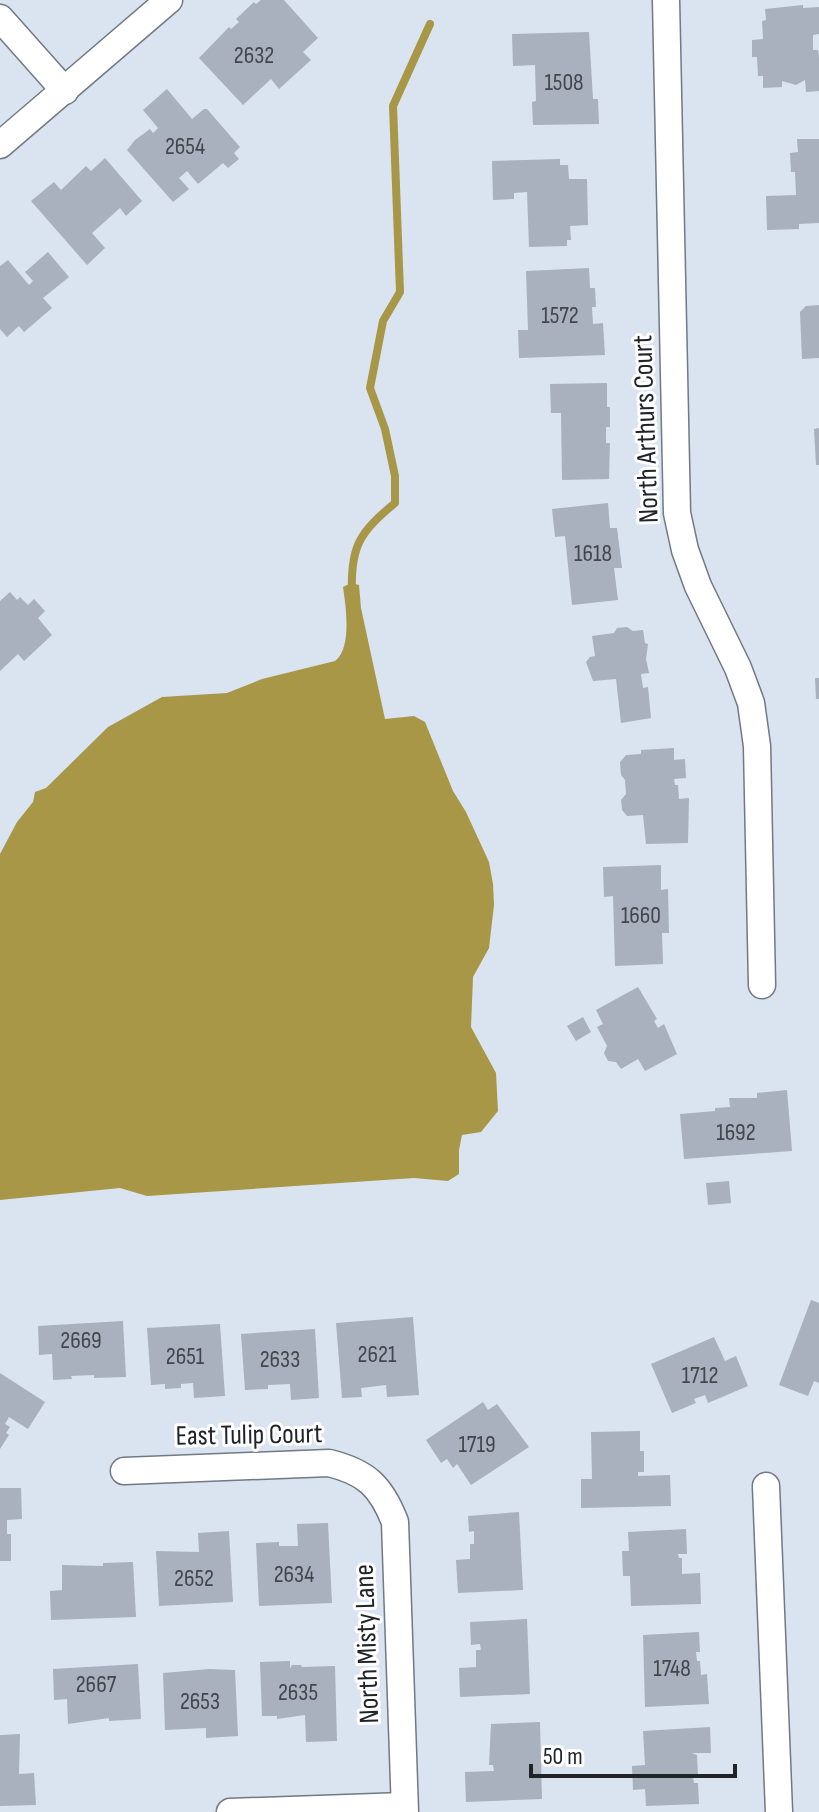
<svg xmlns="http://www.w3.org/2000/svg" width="819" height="1812" font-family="'Sofia Sans Condensed',sans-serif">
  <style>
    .water { fill: #a79746 }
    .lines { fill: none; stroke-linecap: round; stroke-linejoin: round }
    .stream { stroke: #a79746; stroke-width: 8 }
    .building { fill: #a8b1bd }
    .street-casing { stroke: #707984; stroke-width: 29 }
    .street { stroke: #fff; stroke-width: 26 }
    .labels { text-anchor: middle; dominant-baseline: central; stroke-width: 6; stroke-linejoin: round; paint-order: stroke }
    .number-label { font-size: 24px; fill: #42474e }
    .street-label { font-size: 28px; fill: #202429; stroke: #fff }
  </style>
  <rect width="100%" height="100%" fill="#dae3f0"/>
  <path class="water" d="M351,583L359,585L361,608L385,719L414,716L425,722L453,791L466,812L489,862L493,884L494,905L489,948L473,977L471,1027L496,1073L498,1111L481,1132L462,1135L459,1150V1174L448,1181L414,1178L147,1196L120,1188L0,1200V854L17,822L33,802L35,792L46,788L108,727L162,697L227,693L262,679L335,661C352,648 346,607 343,587Z"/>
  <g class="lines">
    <path class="stream" d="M352,594C350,546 360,532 395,503V476L385,429L370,388L383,321L400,292L393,106L430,24"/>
  </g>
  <g class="building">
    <path d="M261,0H284L318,38L303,52L311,60L279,89L271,79L243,105L199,58L229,27L231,29L239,22L236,19L254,2L256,4Z"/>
    <path d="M803,5V8L819,7V34L813,35V50H818L819,57V91L806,92L805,80L796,85L782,81V87L763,88V76H758L757,57H752V40L763,39L762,21L766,20L765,9Z"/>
    <path d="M589,32L593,99H598L599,124L533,125L532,102L536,101L535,65L513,66L512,34Z"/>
    <path d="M167,89L192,119L204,109H207L240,147L234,153L239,159L228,168L223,163L198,184L187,171L179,178L189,189L173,202L127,150L135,140L150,129L153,133L158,128L143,110Z"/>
    <path d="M797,139H819V223L799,224V229L767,230L766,196L796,195L795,172H791L790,153L798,152Z"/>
    <path d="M105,158L142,201L126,216L120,208L92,233L105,248L87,265L31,201L54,182L61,190L86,166L91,171Z"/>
    <path d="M560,159V165H568L569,179H587L588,225L570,226L571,240H567V246L529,247L527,192L514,193V199L493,200L492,161Z"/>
    <path d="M48,252L69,277L43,298L52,308L24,332L19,326L7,337L0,329V266L8,260L29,285L33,281L25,272Z"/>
    <path d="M589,268L590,288H595L596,307H592L593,324L603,323L605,355L519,358L518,330H528L526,271Z"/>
    <path d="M819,305V358L802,359L800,312L806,306Z"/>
    <path d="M607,383V407H610V427H606V443H610L609,479L562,480L561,413H551L550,384Z"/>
    <path d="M819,428V465H816L814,429Z"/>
    <path d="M608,503L610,528H617L622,568H614L618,600L572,605L565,536L555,537L552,509Z"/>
    <path d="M10,592L17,600L20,597L28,605L34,599L45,611L38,618L52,635L24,661L18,654L0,671V601Z"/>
    <path d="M627,627L633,631L643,630L645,643L648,644L646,659L649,673L641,674L643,688L648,687L651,718L621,723L616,679L593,681L586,662L590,657L595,656L592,636L614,633L617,628Z"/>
    <path d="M815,678H819V699H816Z"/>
    <path d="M674,748V760L685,759L686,778L674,779L675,785H678L679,799L689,798L688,843L646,844L643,815L627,816L622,810L621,800L626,794L625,780L621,775L620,762L626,755L641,754V750Z"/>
    <path d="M661,865V890L668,889L669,933H662L663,964L615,966L613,896L604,897L603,867Z"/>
    <path d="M638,987L657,1019L654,1021L658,1028L664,1024L677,1054L645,1071L638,1059L621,1069L616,1062L608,1061L604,1053L607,1046L597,1027L603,1024L596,1010Z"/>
    <path d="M583,1017L591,1032L576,1041L567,1026Z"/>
    <path d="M787,1090L792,1151L684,1159L680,1114L715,1111V1108L730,1107L729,1098H757V1093Z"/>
    <path d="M729,1181L731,1203L708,1205L706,1183Z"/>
    <path d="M811,1300L819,1303V1383L814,1381L808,1396L779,1385Z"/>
    <path d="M413,1317L419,1395L387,1397L386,1385L361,1388L362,1397L342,1398L336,1323Z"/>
    <path d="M123,1321L126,1377L94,1378V1375L71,1376L72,1379L53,1380L52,1354L39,1355L38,1326Z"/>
    <path d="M220,1324L225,1396L194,1398L193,1383L181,1384V1388L165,1389V1384L151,1385L147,1328Z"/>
    <path d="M315,1329L319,1398L291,1400L290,1384L268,1385V1389L245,1390L241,1334Z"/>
    <path d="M714,1337L725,1361L736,1356L748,1386L708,1403L705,1395L694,1399L696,1403L672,1413L651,1364Z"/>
    <path d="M0,1373L45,1402L28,1429L9,1417L5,1424L10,1427L6,1433L9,1435L0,1449Z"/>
    <path d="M483,1402L488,1410L497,1404L529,1447L471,1485L457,1464L453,1468L447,1459L441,1463L426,1440Z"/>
    <path d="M640,1431V1451H644V1472H638V1476L670,1475L671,1506L581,1508V1479H592L591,1432Z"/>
    <path d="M0,1488H21L22,1519L7,1520V1534H11V1561H0Z"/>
    <path d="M519,1512L523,1590L458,1593L456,1560L470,1559V1544H474V1531L469,1532L468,1516Z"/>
    <path d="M328,1523L332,1603L259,1606L256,1543L279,1542V1546H298L297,1524Z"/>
    <path d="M686,1529L687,1554H678L679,1558H682V1574L700,1573L701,1604L631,1606L630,1576H623L622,1551H629L628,1532Z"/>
    <path d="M229,1531L233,1602L159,1606L156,1551L199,1552L198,1533Z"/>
    <path d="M133,1562L136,1617L51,1620L50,1591L62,1590V1565L103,1566V1563Z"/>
    <path d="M527,1619L530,1694L460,1697L459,1668L476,1667V1650H481L480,1644L471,1645L470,1622Z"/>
    <path d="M699,1632L700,1652H696L697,1661H700L701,1675L707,1674L709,1704L645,1707L643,1635Z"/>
    <path d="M290,1661V1669L292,1665H301L302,1667L335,1666L337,1741L306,1742L305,1715L277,1719V1716H262L260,1662Z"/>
    <path d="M138,1664L141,1719L109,1721V1718L68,1724L67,1699L54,1700L53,1669Z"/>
    <path d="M209,1669L235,1670L238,1736L206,1738V1728L165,1730L163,1673Z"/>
    <path d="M540,1722L542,1799L466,1802L465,1772L494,1771L493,1765H489L491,1724Z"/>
    <path d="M710,1727L711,1753H692L697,1755L698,1775L693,1776L694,1783H698L699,1804L646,1806L645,1789L633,1790L632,1766L645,1765L643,1731Z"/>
    <path d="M20,1734L19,1774L34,1773L36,1805L0,1806V1735Z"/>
  </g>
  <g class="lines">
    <g class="street-casing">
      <g id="street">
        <path d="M666,0L677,513L685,550L698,586L738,668L751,703L757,746L762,985"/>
        <path d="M0,18L65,91"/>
        <path d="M0,145L169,0"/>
        <path d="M124,1471L329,1463C366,1472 381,1486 395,1522L405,1812"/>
        <path d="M766,1486L779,1812"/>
        <path d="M230,1812L404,1806"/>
      </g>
    </g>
    <use href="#street" class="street"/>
  </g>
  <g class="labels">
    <g class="number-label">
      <text x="254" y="55">2632</text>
      <text x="564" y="82">1508</text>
      <text x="185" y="146">2654</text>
      <text x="560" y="315">1572</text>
      <text x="593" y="553">1618</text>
      <text x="641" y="915">1660</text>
      <text x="736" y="1132">1692</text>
      <text x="81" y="1340">2669</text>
      <text x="377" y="1354">2621</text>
      <text x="185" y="1356">2651</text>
      <text x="280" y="1359">2633</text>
      <text x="700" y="1375">1712</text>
      <text x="477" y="1444">1719</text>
      <text x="294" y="1574">2634</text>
      <text x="194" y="1578">2652</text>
      <text x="672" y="1668">1748</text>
      <text x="96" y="1684">2667</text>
      <text x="298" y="1692">2635</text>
      <text x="200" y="1701">2653</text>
    </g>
    <g class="street-label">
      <text transform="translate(646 429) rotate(-92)">North Arthurs Court</text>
      <text transform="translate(249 1435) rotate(-1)">East Tulip Court</text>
      <text transform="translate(367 1644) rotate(-92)">North Misty Lane</text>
    </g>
  </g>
  <path d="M531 1764v12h204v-12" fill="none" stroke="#202429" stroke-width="4"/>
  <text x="543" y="1764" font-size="24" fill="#202429" stroke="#ffffff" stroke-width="6" paint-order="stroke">50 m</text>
</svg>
